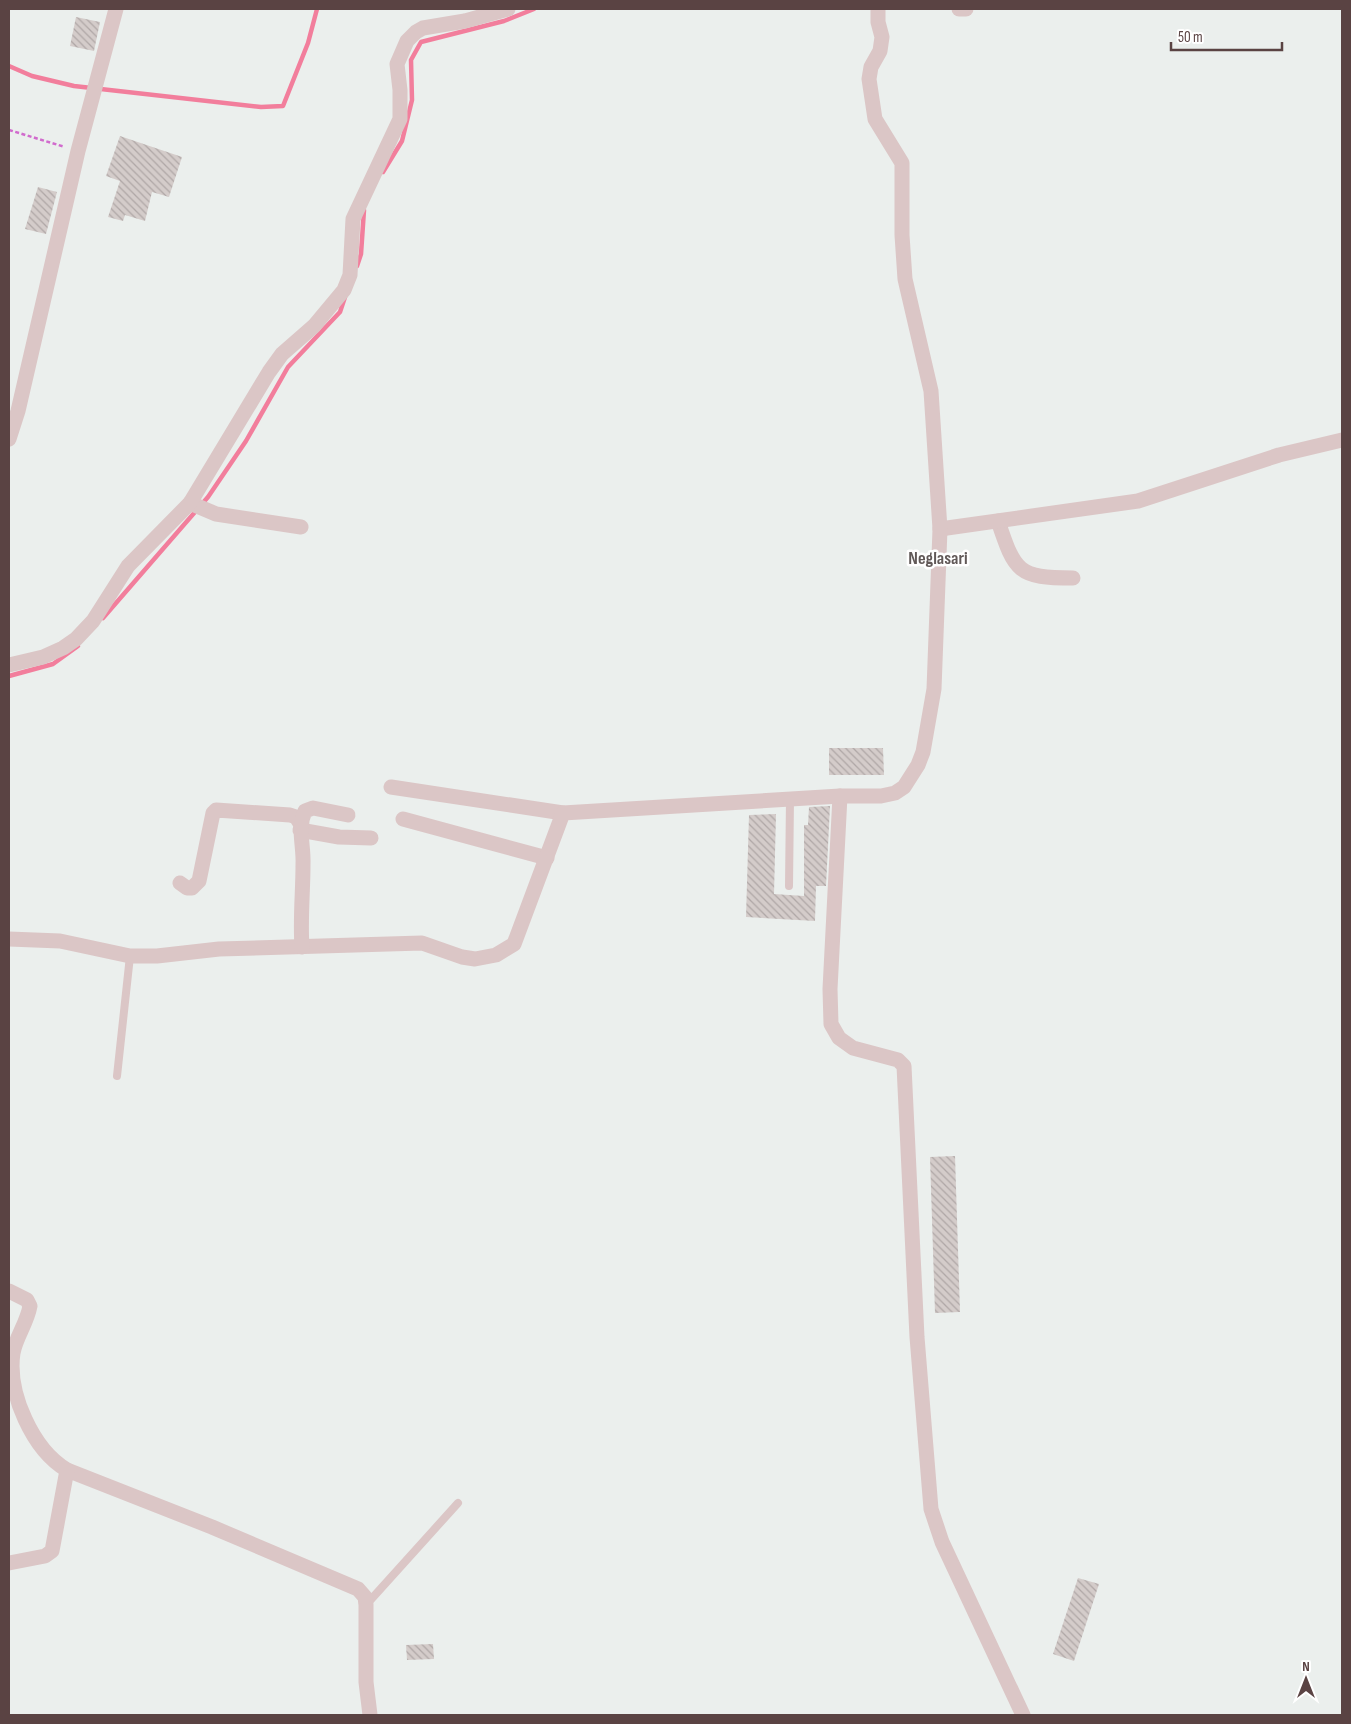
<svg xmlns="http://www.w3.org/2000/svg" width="1351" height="1724" font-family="'Sofia Sans Condensed',sans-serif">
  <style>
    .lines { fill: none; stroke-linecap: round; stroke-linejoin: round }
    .stream { stroke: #f27e9c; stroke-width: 4.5 }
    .building { fill: url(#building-back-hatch) }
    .path { stroke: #d16bcd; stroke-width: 2.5; stroke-dasharray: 4 2.5; stroke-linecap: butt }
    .service { stroke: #dbc6c6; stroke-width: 8 }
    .minor { stroke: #dbc6c6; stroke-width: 15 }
    .labels { text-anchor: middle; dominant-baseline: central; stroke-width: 5; stroke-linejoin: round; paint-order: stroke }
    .quarter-label { font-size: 18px; font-weight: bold; fill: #615958; stroke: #fff }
  </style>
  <defs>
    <pattern id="building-back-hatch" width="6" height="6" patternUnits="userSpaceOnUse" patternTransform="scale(1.25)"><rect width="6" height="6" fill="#d4ccca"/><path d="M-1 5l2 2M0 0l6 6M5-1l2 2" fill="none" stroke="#afa7a6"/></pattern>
  </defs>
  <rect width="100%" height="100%" fill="#ebefed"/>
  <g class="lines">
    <g class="stream">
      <path d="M9,66L32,76L74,86L261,107L283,106L308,43L317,9"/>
      <path d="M383,172L402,141L412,100L411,60L421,42L504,21L534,9"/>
      <path d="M357,266L361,254L364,210"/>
      <path d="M103,618L208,497L246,441L288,367L340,312L345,297"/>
      <path d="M9,676L53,664L78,646"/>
    </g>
  </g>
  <g class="building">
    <path d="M76,17L100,22L94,51L70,46Z"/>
    <path d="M120,136L182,157L169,197L152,192L145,221L125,215L123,221L108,217L120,181L106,176Z"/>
    <path d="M38,187L57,192L46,234L25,229Z"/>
    <path d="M829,748H883L884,775H829Z"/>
    <path d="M830,806L826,886H816L815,921L746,917L749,815L776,814L774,894L804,896V825H808L809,807Z"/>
    <path d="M955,1156L960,1312L935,1313L930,1157Z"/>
    <path d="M1078,1578L1099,1584L1074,1661L1053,1654Z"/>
    <path d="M433,1644L434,1659L407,1660L406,1645Z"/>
  </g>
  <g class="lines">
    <path class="path" d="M9,130L65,147"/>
    <g class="service">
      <path d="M789,886L790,799"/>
      <path d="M117,1076L130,956"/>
      <path d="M366,1605L458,1503"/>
    </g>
    <g class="minor">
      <path d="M959,9H966"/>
      <path d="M9,439L18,411L78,151L116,9"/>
      <path d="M190,503L216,514L301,527"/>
      <path d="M998,521C1015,572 1018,578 1073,578"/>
      <path d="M940,529L1138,501L1279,455L1342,440"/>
      <path d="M9,665L43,657L63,648L76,639L93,621L128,566L190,503L269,372L282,354L314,326L344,290L350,275L353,219L400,119V90L397,64L407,41L416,32L423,28L465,21L508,9"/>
      <path d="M391,787L563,813"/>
      <path d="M840,796L830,989L831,1024L839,1038L853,1048L898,1060L904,1066L917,1337L931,1509L942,1542L1023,1715"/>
      <path d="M403,819L547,858"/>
      <path d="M300,830L339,837L371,838"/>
      <path d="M180,883L187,888H192L199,881L213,813L216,810L290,815L296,817L300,823"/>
      <path d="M9,939L60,941L130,956H157L219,949L422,943L462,957L475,959L496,955L514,944L563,813L840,796H881L895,793L904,787L918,765L923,752L934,689L940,529L931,391L905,279L902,235V163L875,119L869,79L871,67L880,51L882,37L878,22V9"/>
      <path d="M302,947C300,920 303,892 303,865C304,845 297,829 305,811L313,808L348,815"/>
      <path d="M9,1291L27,1300L30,1306C27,1323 16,1337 13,1353C7,1393 33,1450 67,1470L212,1527L358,1589L365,1597L366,1605V1682L370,1715"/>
      <path d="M9,1563L45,1556L52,1551L67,1470"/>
    </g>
  </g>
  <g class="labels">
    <g class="quarter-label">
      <text x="938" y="558">Neglasari</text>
    </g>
  </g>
  <rect width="1351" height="1724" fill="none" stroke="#5a4343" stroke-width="20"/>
  <g transform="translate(1306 1679)" stroke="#ffffff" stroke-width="4" paint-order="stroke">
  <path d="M0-4L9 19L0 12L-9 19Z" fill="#5a4343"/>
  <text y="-8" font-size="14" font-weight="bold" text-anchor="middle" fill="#5a4343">N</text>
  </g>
  <path d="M1171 42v8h111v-8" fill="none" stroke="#5a4343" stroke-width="2.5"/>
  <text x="1178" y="42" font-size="15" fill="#5a4343" stroke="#ffffff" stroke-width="4" paint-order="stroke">50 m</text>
</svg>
